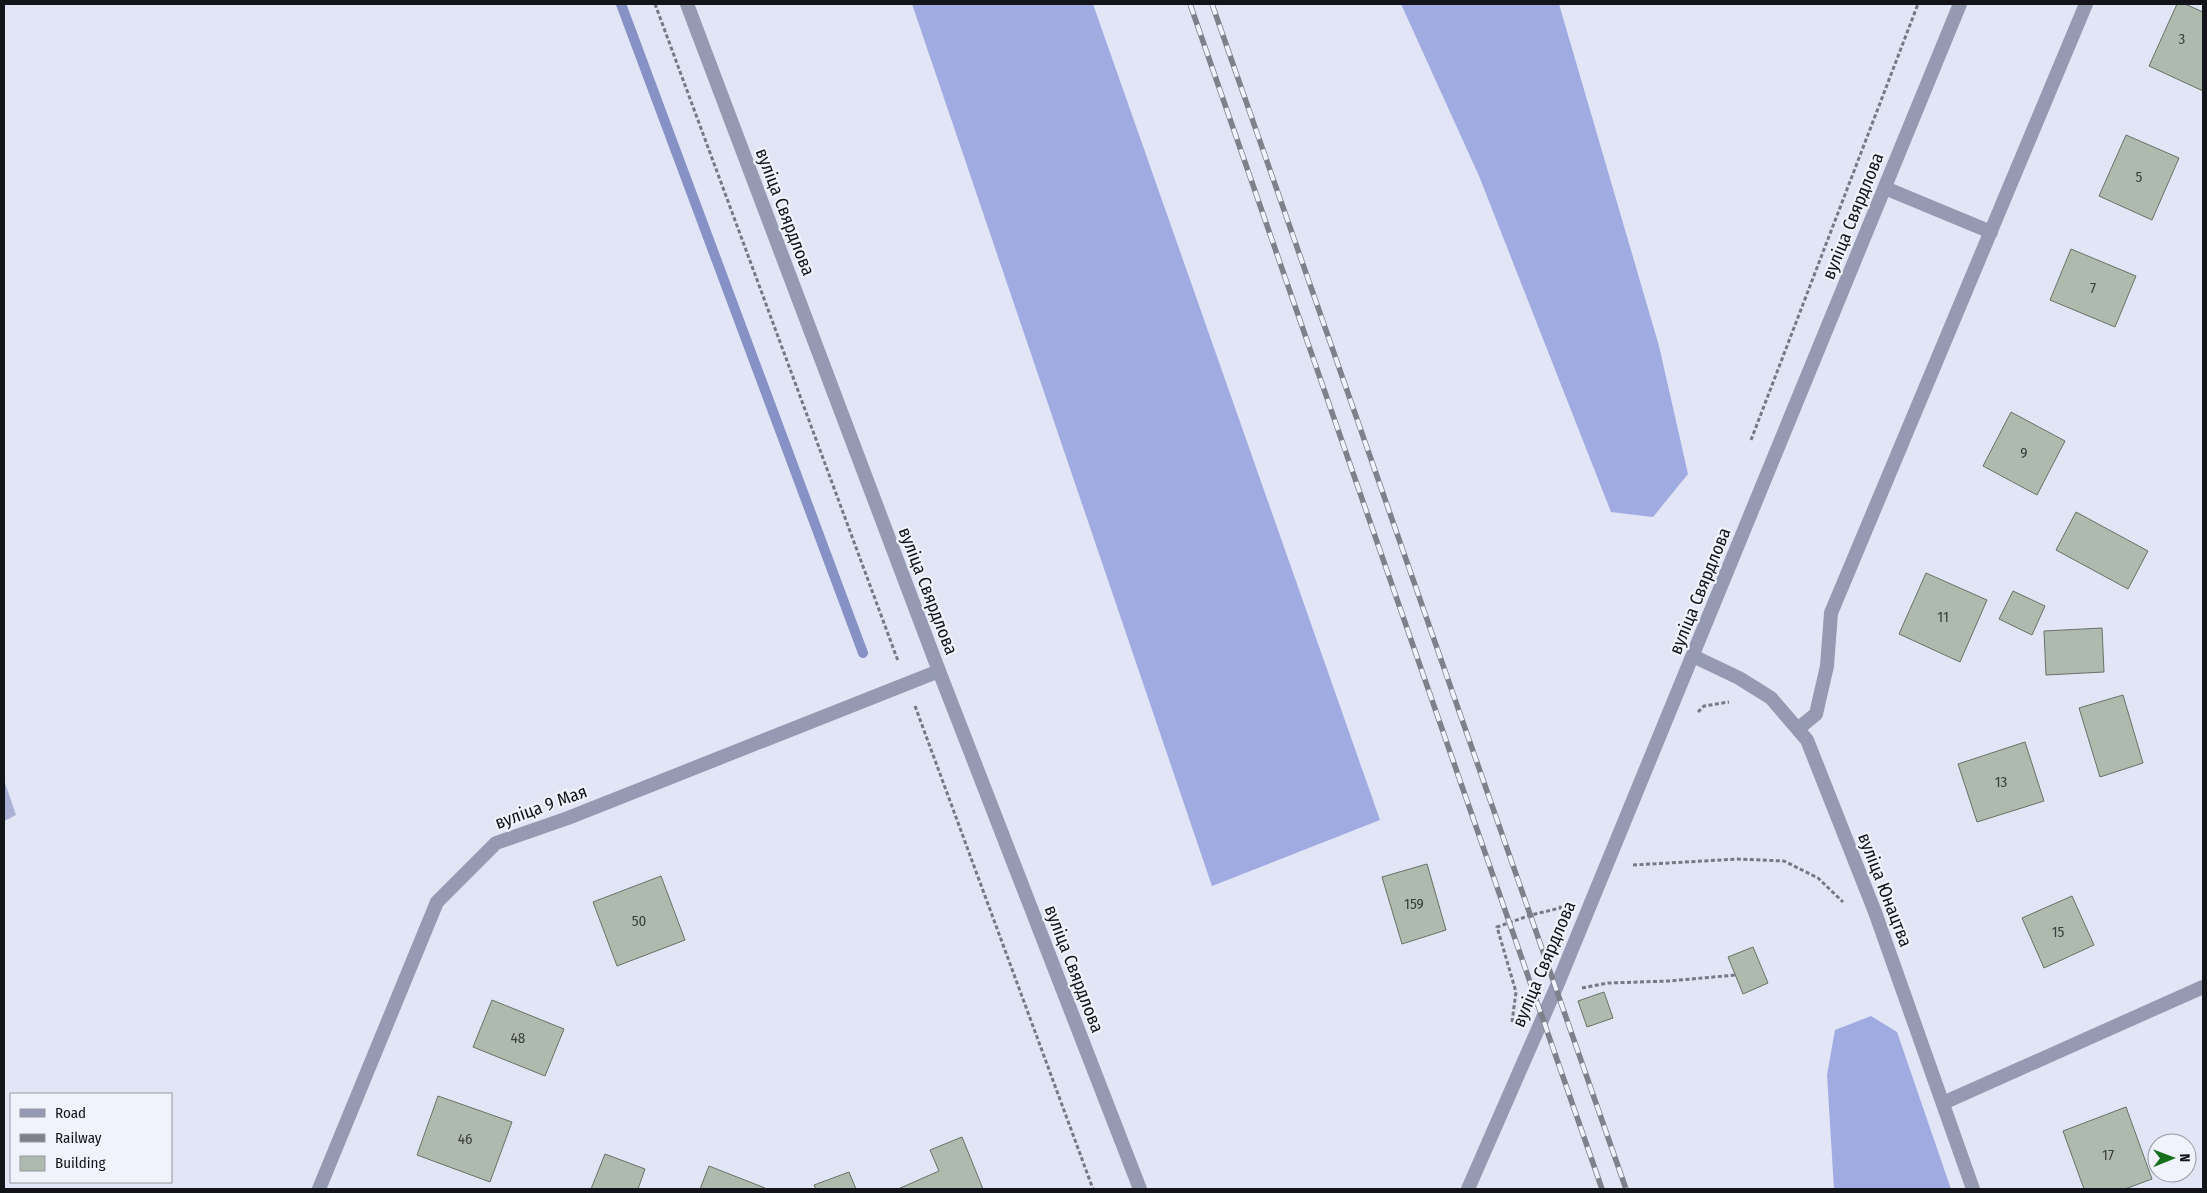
<svg xmlns="http://www.w3.org/2000/svg" width="2207" height="1193" font-family="'Fira Sans Condensed',sans-serif">
  <style>
    .green { fill: #a9b1d4 }
    .forest { fill: #a0ace1 }
    .lines { fill: none; stroke-linecap: round; stroke-linejoin: round }
    .stream { stroke: #8691c5; stroke-width: 10 }
    .building { fill: #aebaad; stroke: #677266 }
    .path { stroke: #767983; stroke-width: 3; stroke-dasharray: 4 2.5; stroke-linecap: butt }
    .service { stroke: #959ab2; stroke-width: 14 }
    .minor { stroke: #959ab2; stroke-width: 14 }
    .tertiary { stroke: #959ab2; stroke-width: 14 }
    .rail-casing { stroke: #7e808b; stroke-width: 5.5 }
    .rail { stroke: #f0f2fc; stroke-width: 4; stroke-dasharray: 11; stroke-linecap: butt }
    .labels { text-anchor: middle; dominant-baseline: central; stroke-width: 4.5; stroke-linejoin: round; paint-order: stroke }
    .number-label { font-size: 15px; fill: #3a3e3e }
    .street-label { font-size: 18px; fill: #131419; stroke: #f0f2fc }
  </style>
  <rect width="100%" height="100%" fill="#e1e5f5"/>
  <path class="green" d="M4,780L16,815L4,821Z"/>
  <g class="forest">
    <path d="M912,4H1093L1380,820L1212,886Z"/>
    <path d="M1401,4H1559L1659,346L1688,474L1653,517L1611,512L1479,176Z"/>
    <path d="M1871,1016L1897,1032L1951,1189H1834L1827,1075L1835,1030Z"/>
  </g>
  <g class="lines">
    <path class="stream" d="M621,4L863,653"/>
  </g>
  <g class="building">
    <path d="M2177,4H2185L2203,12V91L2149,66Z"/>
    <path d="M2126,135L2179,158L2152,220L2099,196Z"/>
    <path d="M2071,249L2136,276L2115,327L2050,300Z"/>
    <path d="M2011,412L2065,441L2037,495L1983,466Z"/>
    <path d="M2076,512L2148,551L2128,589L2056,550Z"/>
    <path d="M1926,573L1987,600L1960,662L1899,634Z"/>
    <path d="M2013,591L2045,606L2032,635L1999,619Z"/>
    <path d="M2102,628L2104,672L2046,675L2044,631Z"/>
    <path d="M2123,695L2143,763L2100,777L2079,708Z"/>
    <path d="M2025,742L2044,801L1977,822L1958,764Z"/>
    <path d="M1427,864L1446,930L1402,944L1382,877Z"/>
    <path d="M661,876L685,940L617,966L593,902Z"/>
    <path d="M2072,896L2094,945L2044,968L2022,918Z"/>
    <path d="M1753,947L1768,983L1743,994L1728,957Z"/>
    <path d="M1604,992L1613,1018L1587,1027L1578,1001Z"/>
    <path d="M492,1000L564,1029L545,1076L473,1047Z"/>
    <path d="M438,1096L512,1122L490,1182L417,1155Z"/>
    <path d="M2126,1107L2152,1179L2125,1189H2084L2063,1131Z"/>
    <path d="M962,1137L983,1189H898L939,1171L930,1150Z"/>
    <path d="M605,1154L645,1169L638,1189H591Z"/>
    <path d="M709,1166L765,1188V1189H700Z"/>
    <path d="M849,1172L856,1189H816L814,1185Z"/>
  </g>
  <g class="lines">
    <g class="path">
      <path d="M655,4L898,661"/>
      <path d="M1751,440L1918,4"/>
      <path d="M915,706L1093,1189"/>
      <path d="M1698,712L1704,706L1729,702"/>
      <path d="M1633,865L1737,859L1784,861L1818,878L1843,902"/>
      <path d="M1582,988L1608,983L1669,981L1736,975"/>
      <path d="M1512,1022L1516,992L1497,927L1531,915L1560,908L1561,906"/>
    </g>
    <g class="service">
      <path d="M1885,188L1991,232"/>
      <path d="M1799,728L1816,714L1827,666L1831,613L2086,4"/>
    </g>
    <g class="minor">
      <path d="M1943,1103L2203,987"/>
      <path d="M319,1189L437,902L496,843L568,818L939,671"/>
    </g>
    <g class="tertiary">
      <path d="M687,4L939,671L1140,1189"/>
      <path d="M1693,656L1739,678L1771,698L1807,740L1875,912L1973,1189"/>
      <path d="M1468,1189L1556,988L1960,4"/>
    </g>
    <g class="rail-casing">
      <g id="rail">
        <path d="M1190,4L1602,1189"/>
        <path d="M1212,4L1626,1189"/>
      </g>
    </g>
    <use href="#rail" class="rail"/>
  </g>
  <g class="labels">
    <g class="number-label">
      <text x="2182" y="39">3</text>
      <text x="2139" y="177">5</text>
      <text x="2093" y="288">7</text>
      <text x="2024" y="453">9</text>
      <text x="1943" y="617">11</text>
      <text x="2001" y="782">13</text>
      <text x="1414" y="904">159</text>
      <text x="639" y="921">50</text>
      <text x="2058" y="932">15</text>
      <text x="518" y="1038">48</text>
      <text x="465" y="1139">46</text>
      <text x="2108" y="1155">17</text>
    </g>
    <g class="street-label">
      <text transform="translate(785 212) rotate(69)">вуліца Свярдлова</text>
      <text transform="translate(1853 216) rotate(-68)">вуліца Свярдлова</text>
      <text transform="translate(928 591) rotate(69)">вуліца Свярдлова</text>
      <text transform="translate(1700 591) rotate(-68)">вуліца Свярдлова</text>
      <text transform="translate(541 807) rotate(-20)">вуліца 9 Мая</text>
      <text transform="translate(1885 890) rotate(69)">вуліца Юнацтва</text>
      <text transform="translate(1544 964) rotate(-67)">вуліца Свярдлова</text>
      <text transform="translate(1074 969) rotate(69)">вуліца Свярдлова</text>
    </g>
  </g>
  <rect width="2207" height="1193" fill="none" stroke="#131419" stroke-width="10"/>
  <rect x="10" y="1093" width="162" height="90" fill="#f0f2fc" stroke="#9899a1"/>
  <rect x="20" y="1109" width="25" height="8" fill="#959ab2" stroke="#9899a1"/>
  <text x="55" y="1118" font-size="15" fill="#131419">Road</text>
  <rect x="20" y="1134" width="25" height="8" fill="#7e808b" stroke="#9899a1"/>
  <text x="55" y="1143" font-size="15" fill="#131419">Railway</text>
  <rect x="20" y="1156" width="25" height="15" fill="#aebaad" stroke="#9899a1"/>
  <text x="55" y="1168" font-size="15" fill="#131419">Building</text>
  <g transform="translate(2172 1158) rotate(89)"><circle r="24" fill="#f0f2fc" stroke="#9899a1"/>
  <path d="M0-4L9 19L0 12L-9 19Z" fill="#156f1b"/>
  <text y="-8" font-size="14" font-weight="bold" text-anchor="middle" fill="#131419">N</text>
  </g>
</svg>
